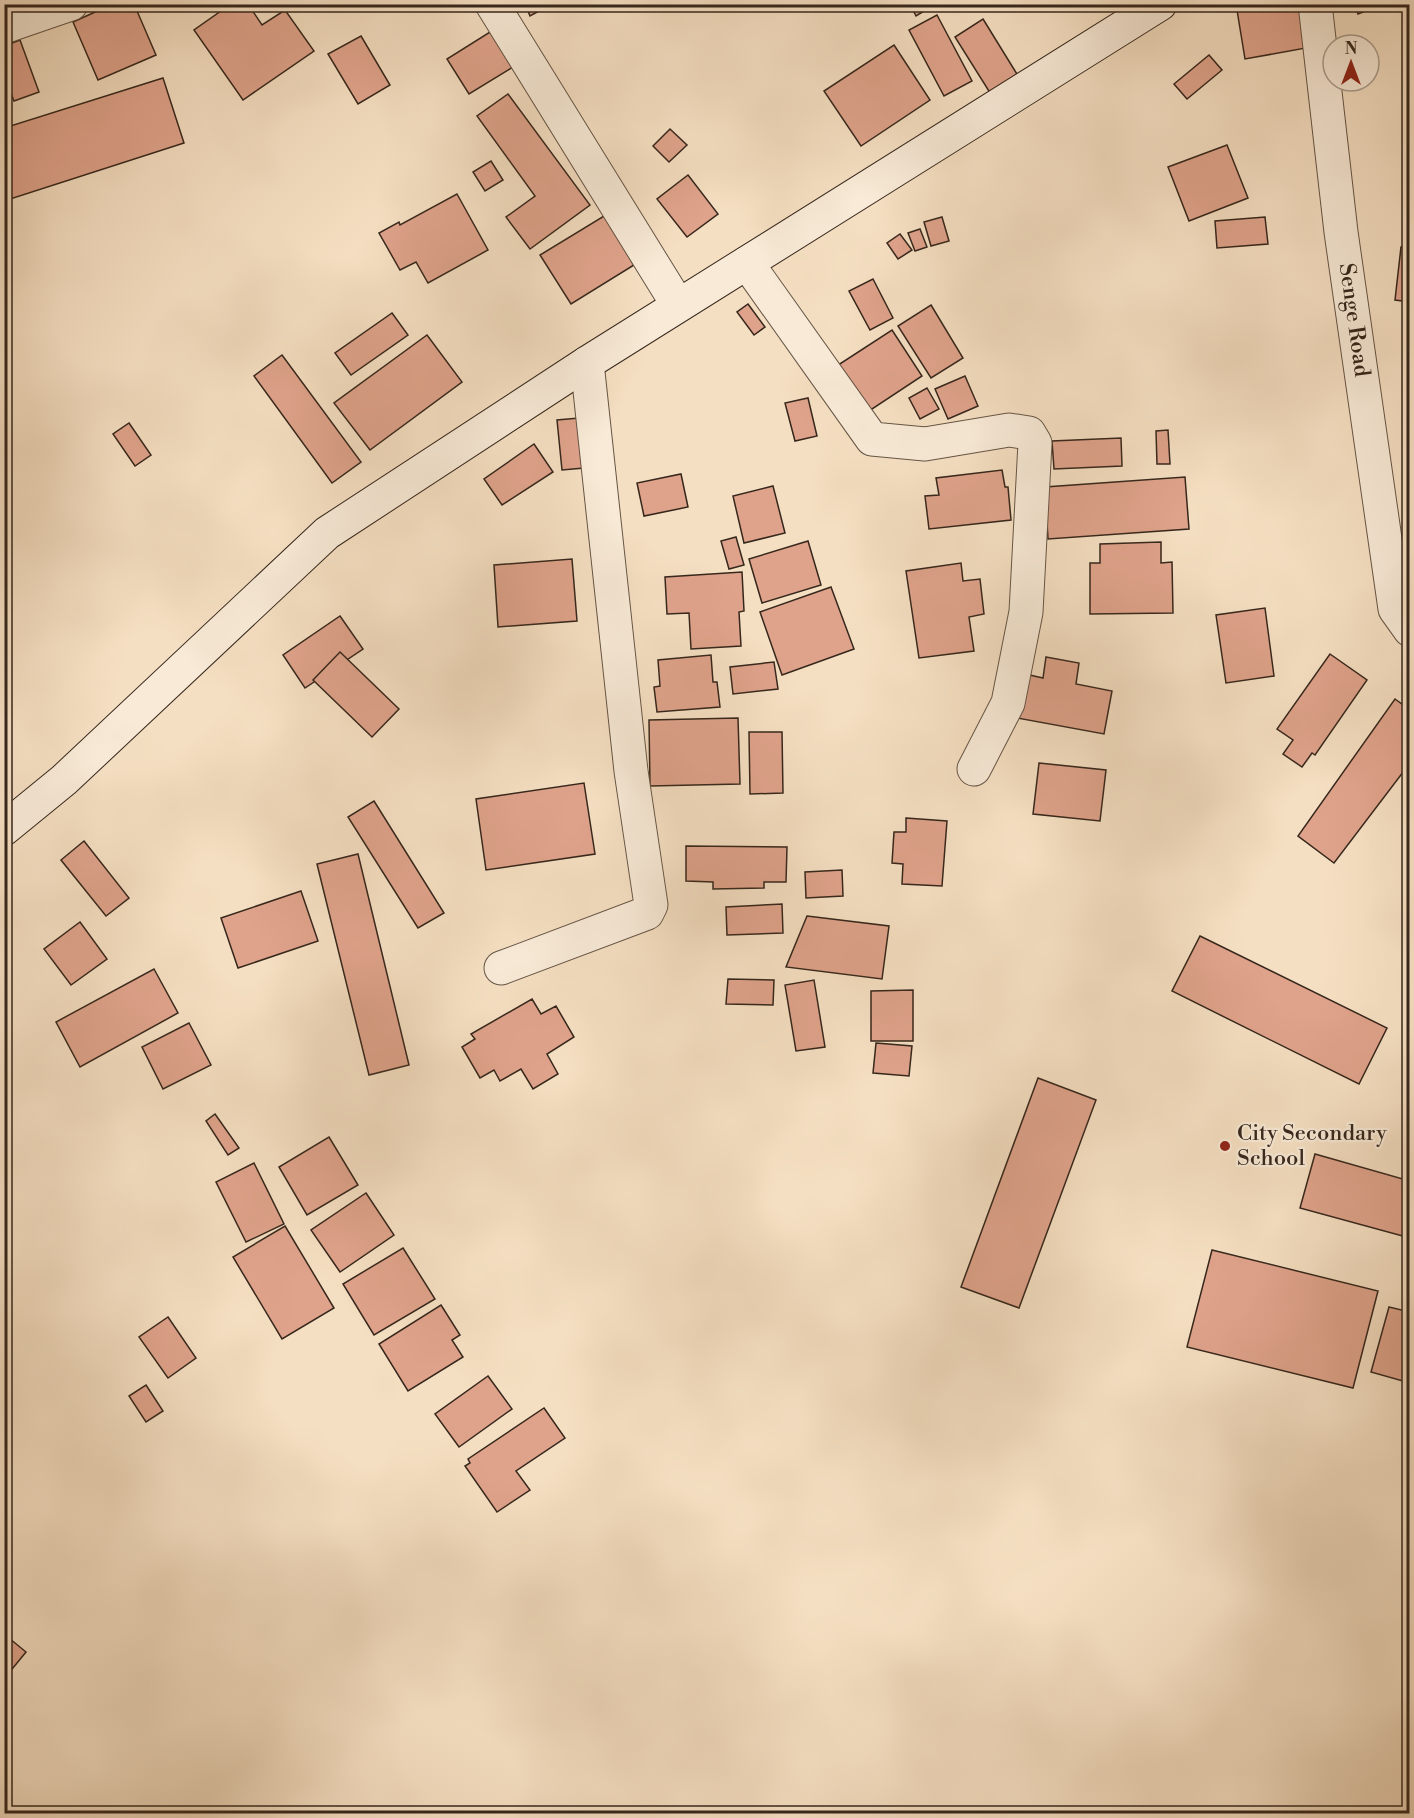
<svg xmlns="http://www.w3.org/2000/svg" width="1414" height="1818" font-family="'Libre Bodoni',serif">
  <style>
    .building { fill: #dfa38b; stroke: #36271c; stroke-width: 1.5 }
    .lines { fill: none; stroke-linecap: round; stroke-linejoin: round }
    .street-casing { stroke: #665546; stroke-width: 35 }
    .secondary-casing { stroke: #36271c; stroke-width: 35 }
    .street { stroke: #f8ead7; stroke-width: 33 }
    .secondary { stroke: #f8ead7; stroke-width: 33 }
    .poi-dot { fill: #8f2418; stroke: #f8ead7; stroke-width: 2 }
    .labels { text-anchor: middle; dominant-baseline: central; stroke-width: 4.5; stroke-linejoin: round; paint-order: stroke }
    .street-label { font-size: 22px; fill: #36271c; stroke: #f8ead7 }
    .poi-label { font-size: 22px; fill: #36271c; stroke: #f8ead7; text-anchor: start }
  </style>
  <rect width="100%" height="100%" fill="#f5dfc2"/>
  <filter id="stains"><feTurbulence type="fractalNoise" baseFrequency=".00333" numOctaves="4"/><feColorMatrix values="0 0 0 0 .2 0 0 0 0 .09 0 0 0 0 .02 0 0 0 .5 -.17"/></filter>
  <radialGradient id="worn" r=".72"><stop offset=".6" stop-color="#630" stop-opacity="0"/><stop offset="1" stop-color="#630" stop-opacity=".3"/></radialGradient>
  <g class="building">
    <path d="M113,4H134L156,55L98,80L73,22Z"/>
    <path d="M231,4H248L262,25L285,10L314,51L243,100L194,30Z"/>
    <path d="M525,4H552L530,16Z"/>
    <path d="M910,4H936L916,16Z"/>
    <path d="M1236,4H1298L1306,48L1245,59Z"/>
    <path d="M1354,4H1383L1358,14Z"/>
    <path d="M937,15L972,81L944,96L909,30Z"/>
    <path d="M983,19L1020,79L992,96L955,37Z"/>
    <path d="M490,32L513,67L469,94L447,59Z"/>
    <path d="M361,36L390,85L358,104L328,54Z"/>
    <path d="M20,40L39,92L14,101L4,76V46Z"/>
    <path d="M894,45L930,100L861,146L824,91Z"/>
    <path d="M1209,55L1222,70L1187,99L1174,84Z"/>
    <path d="M163,78L184,143L4,201V128Z"/>
    <path d="M508,94L590,205L530,249L506,217L535,196L477,116Z"/>
    <path d="M670,129L687,145L669,162L653,146Z"/>
    <path d="M1227,145L1248,198L1189,221L1168,167Z"/>
    <path d="M491,161L503,180L485,191L473,172Z"/>
    <path d="M688,175L718,214L687,237L657,199Z"/>
    <path d="M457,194L488,250L428,283L416,262L400,270L379,233L399,222L400,225Z"/>
    <path d="M604,216L634,265L571,304L540,255Z"/>
    <path d="M942,217L949,241L931,246L924,222Z"/>
    <path d="M1265,217L1268,244L1217,248L1215,221Z"/>
    <path d="M920,229L927,247L915,251L908,233Z"/>
    <path d="M900,234L912,250L898,259L887,243Z"/>
    <path d="M1401,247L1410,248V302L1395,300Z"/>
    <path d="M873,279L893,318L870,330L849,291Z"/>
    <path d="M748,304L765,327L754,335L737,312Z"/>
    <path d="M931,305L963,358L931,378L898,326Z"/>
    <path d="M392,313L408,335L351,375L335,353Z"/>
    <path d="M892,330L922,376L863,415L832,369Z"/>
    <path d="M427,335L462,382L370,450L334,403Z"/>
    <path d="M282,355L361,462L332,483L254,376Z"/>
    <path d="M965,376L978,406L948,419L935,389Z"/>
    <path d="M927,388L939,409L920,419L909,398Z"/>
    <path d="M808,398L817,436L795,441L785,403Z"/>
    <path d="M579,418L584,468L562,470L557,420Z"/>
    <path d="M129,423L151,455L135,466L113,434Z"/>
    <path d="M1168,430L1170,464H1157L1156,431Z"/>
    <path d="M1121,438L1122,466L1054,469L1052,441Z"/>
    <path d="M534,444L553,472L502,505L484,479Z"/>
    <path d="M1002,470L1005,487H1008L1011,520L929,529L925,496L939,495L936,478Z"/>
    <path d="M681,474L688,507L644,516L637,483Z"/>
    <path d="M1185,477L1189,529L1048,539L1045,487Z"/>
    <path d="M773,486L785,533L744,543L733,496Z"/>
    <path d="M736,537L744,565L729,569L721,541Z"/>
    <path d="M808,541L821,585L762,603L749,559Z"/>
    <path d="M1161,542V563L1172,562L1173,613L1090,614V563H1100V544Z"/>
    <path d="M572,559L577,621L498,627L494,565Z"/>
    <path d="M961,563L963,581L980,579L984,614L969,617L974,651L919,658L906,571Z"/>
    <path d="M742,572L744,611L739,612L741,646L691,649L689,613L667,614L665,577Z"/>
    <path d="M831,587L854,649L782,675L760,612Z"/>
    <path d="M1265,608L1274,676L1226,683L1216,615Z"/>
    <path d="M340,616L363,649L305,688L283,655Z"/>
    <path d="M340,652L399,709L372,737L313,680Z"/>
    <path d="M1330,654L1367,680L1315,755L1312,753L1302,767L1283,754L1293,740L1277,729Z"/>
    <path d="M711,655L713,682H717L720,707L657,712L654,687L660,686L658,660Z"/>
    <path d="M1046,657L1079,663L1076,684L1112,691L1104,734L1017,718L1025,674L1043,678Z"/>
    <path d="M774,662L778,689L733,694L730,667Z"/>
    <path d="M1395,699L1410,710V763L1334,863L1298,836Z"/>
    <path d="M738,718L740,784L650,786L649,720Z"/>
    <path d="M749,732H782L783,793L750,794Z"/>
    <path d="M1039,763L1106,770L1100,821L1033,814Z"/>
    <path d="M584,783L595,854L486,870L476,799Z"/>
    <path d="M374,801L444,913L418,928L348,817Z"/>
    <path d="M906,818L947,821L942,886L902,884L903,864L892,863L894,832H906Z"/>
    <path d="M84,841L129,898L106,916L61,860Z"/>
    <path d="M686,846L787,847L786,882H764V888L713,889V882L686,881Z"/>
    <path d="M358,854L409,1065L369,1075L317,864Z"/>
    <path d="M842,870L843,896L806,898L805,872Z"/>
    <path d="M301,891L318,941L238,968L221,918Z"/>
    <path d="M782,904L783,933L727,935L726,907Z"/>
    <path d="M807,916L889,926L882,979L786,967Z"/>
    <path d="M80,922L107,959L71,985L44,949Z"/>
    <path d="M1200,936L1387,1028L1359,1084L1172,991Z"/>
    <path d="M154,969L178,1013L80,1067L56,1022Z"/>
    <path d="M728,979L774,980L773,1005L726,1004Z"/>
    <path d="M814,980L825,1047L796,1051L785,985Z"/>
    <path d="M913,990V1041H871V991Z"/>
    <path d="M532,999L541,1014L556,1006L574,1037L547,1054L558,1074L533,1089L521,1069L500,1081L494,1070L480,1078L462,1047L475,1039L471,1034Z"/>
    <path d="M189,1023L211,1065L163,1089L142,1047Z"/>
    <path d="M876,1043L912,1046L909,1076L873,1073Z"/>
    <path d="M1038,1078L1096,1100L1019,1308L961,1287Z"/>
    <path d="M215,1114L239,1148L228,1155L206,1121Z"/>
    <path d="M329,1137L358,1185L307,1215L279,1167Z"/>
    <path d="M1315,1154L1410,1181V1238L1300,1208Z"/>
    <path d="M254,1163L284,1224L246,1242L216,1182Z"/>
    <path d="M366,1193L394,1235L340,1272L311,1230Z"/>
    <path d="M285,1226L334,1308L282,1339L233,1257Z"/>
    <path d="M403,1248L435,1299L374,1335L343,1284Z"/>
    <path d="M1212,1250L1378,1291L1353,1388L1187,1347Z"/>
    <path d="M441,1305L460,1335L452,1340L463,1357L408,1391L379,1344Z"/>
    <path d="M1389,1307L1410,1312V1383L1371,1372Z"/>
    <path d="M168,1317L196,1358L168,1378L139,1337Z"/>
    <path d="M488,1376L512,1409L459,1447L435,1414Z"/>
    <path d="M146,1385L163,1411L146,1422L129,1396Z"/>
    <path d="M544,1408L565,1438L516,1471L530,1490L497,1512L465,1466L470,1463L468,1459Z"/>
    <path d="M4,1634L26,1652L8,1674L4,1671Z"/>
  </g>
  <g class="lines">
    <g class="street-casing">
      <g id="street">
        <path d="M492,4L678,305"/>
        <path d="M1315,4L1341,232L1395,609L1410,630"/>
        <path d="M4,27L71,4"/>
        <path d="M747,263L872,439L925,444L1009,430L1029,433L1035,443L1026,612L1008,703L974,769"/>
        <path d="M501,968L647,913L651,905L631,771L587,363"/>
      </g>
    </g>
    <g class="secondary-casing">
      <path id="secondary" d="M4,829L64,780L327,533L587,363L1160,4"/>
    </g>
    <use href="#street" class="street"/>
    <use href="#secondary" class="secondary"/>
  </g>
  <circle class="poi-dot" cx="1225" cy="1146" r="6"/>
  <g class="labels">
    <g class="street-label">
      <text transform="translate(1354 320) rotate(82)">Senge Road</text>
    </g>
    <g class="poi-label">
      <text x="1237" y="1133">City Secondary<tspan x="1237" dy="25">School</tspan></text>
    </g>
  </g>
  <rect width="1414" height="1818" fill="none" stroke="#f5dfc2" stroke-width="24"/>
  <rect x="6" y="6" width="1402" height="1806" fill="none" stroke="#36271c" stroke-width="3"/>
  <rect x="12" y="12" width="1390" height="1794" fill="none" stroke="#36271c" stroke-width="1.5"/>
  <g transform="translate(1351 63)"><circle r="28" fill="#f8ead7" stroke="#aa9c8c" stroke-width="1.5"/>
  <path d="M0-4.5L10 22L0 15L-10 22Z" fill="#8f2418"/>
  <text y="-9" font-size="16" font-weight="bold" text-anchor="middle" fill="#36271c">N</text>
  </g>
  <rect width="100%" height="100%" filter="url(#stains)"/>
  <rect width="100%" height="100%" fill="url(#worn)"/>
</svg>
